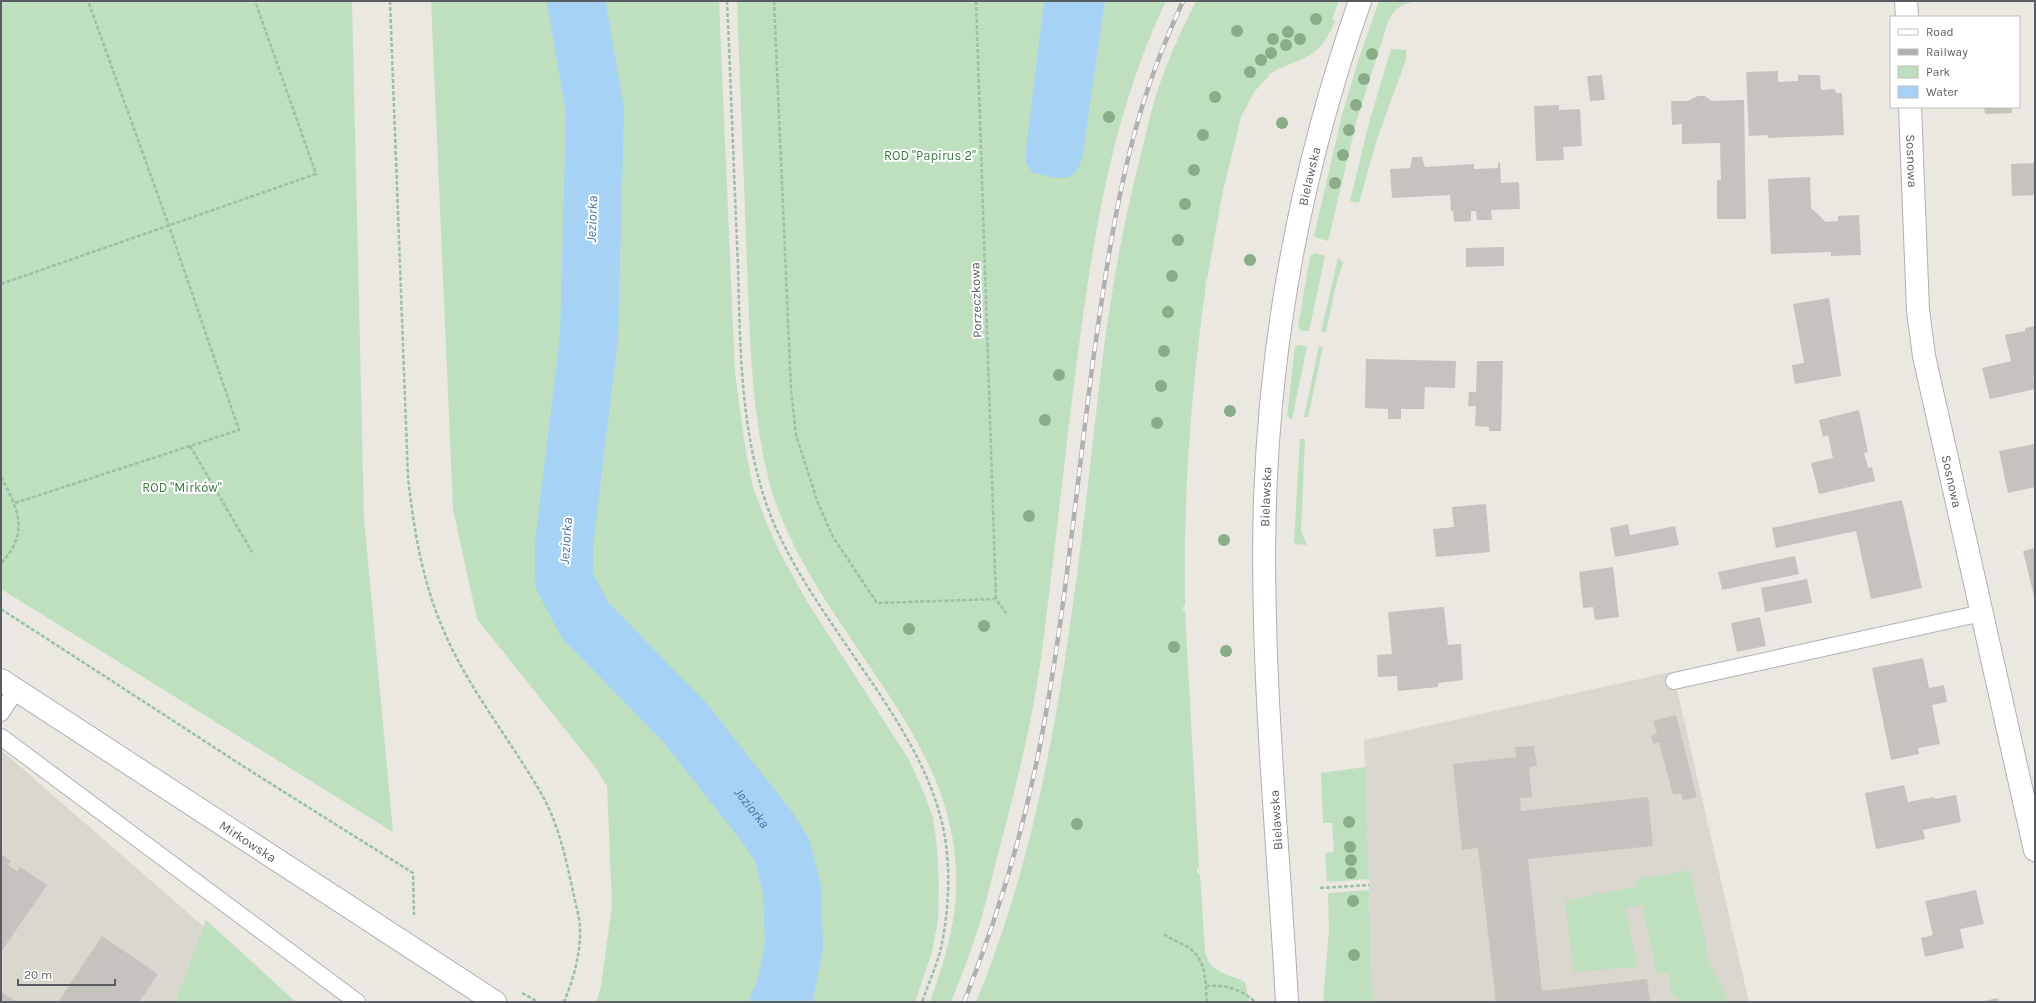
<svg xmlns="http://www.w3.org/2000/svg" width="2036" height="1003" font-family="Karla,sans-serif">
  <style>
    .education { fill: #dad7cf }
    .green { fill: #bfe0bf }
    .water { fill: #a6d2f5 }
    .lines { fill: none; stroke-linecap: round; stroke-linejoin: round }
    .river { stroke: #a6d2f5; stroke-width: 58 }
    .building { fill: #c6c3be }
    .lane-casing { stroke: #aeb1b5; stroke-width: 18 }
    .street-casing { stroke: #aeb1b5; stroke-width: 24 }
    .secondary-casing { stroke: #adb0b5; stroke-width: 24 }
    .path { stroke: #9ac0a5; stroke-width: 2.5; stroke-dasharray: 4 2; stroke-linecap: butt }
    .lane { stroke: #fff; stroke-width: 16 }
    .street { stroke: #fff; stroke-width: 22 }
    .secondary { stroke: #fff; stroke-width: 22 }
    .rail-casing { stroke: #afb0b0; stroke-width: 4.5 }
    .rail { stroke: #fff; stroke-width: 3; stroke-dasharray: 9; stroke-linecap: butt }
    .tree { fill: #8aad88 }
    .labels { text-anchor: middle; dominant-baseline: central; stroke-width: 4; stroke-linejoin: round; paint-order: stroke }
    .park-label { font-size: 13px; fill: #3c7c40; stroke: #fff }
    .street-label { font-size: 13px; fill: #595c60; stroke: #fff }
    .water-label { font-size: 14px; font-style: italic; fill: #4774a4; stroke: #fff }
  </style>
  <rect width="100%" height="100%" fill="#eae8e1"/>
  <g class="education">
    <path d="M1671,672L1678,694L1749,1002H1373L1364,740Z"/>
    <path d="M1,750L204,927L175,1002H1Z"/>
  </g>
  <g class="green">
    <path d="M1,1H352L364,518L393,832L1,589Z"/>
    <path d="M431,1H719L735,373L745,446L753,487L765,519L780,553L808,603L908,758L921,786L933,817L937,849L939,885L938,920L932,952L915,1002H596L601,987L612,905L607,786L596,768L477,619L453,509Z"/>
    <path d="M737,1H1166C1112,114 1093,238 1077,360C1065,454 1055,549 1043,643C1035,709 1019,775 1002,839C994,866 989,893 981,919C972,948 962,975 951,1002H930C939,977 947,952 952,926C975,801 901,715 837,618C809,576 782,530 769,481C751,411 750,338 747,266C744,177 740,89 737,1Z"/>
    <path d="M1196,1H1339L1332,19L1335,20C1321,60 1300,57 1269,74V76L1254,92L1241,117L1222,195L1207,280H1205L1206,285C1191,391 1183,497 1185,605L1183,607V610H1185L1199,867L1197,868V872L1200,874L1205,951C1208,973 1228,973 1245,982L1249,1002H976C1046,833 1069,648 1090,467C1096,416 1101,364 1109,313C1116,264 1126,215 1138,166C1145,140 1150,112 1159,86C1169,57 1182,29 1196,1Z"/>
    <path d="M1379,1L1414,2C1401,3 1393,10 1388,22L1357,119L1328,241L1317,238L1314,236L1342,115L1359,58Z"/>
    <path d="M1391,49L1406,50V60L1377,139L1359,203L1350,201L1369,123Z"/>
    <path d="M1315,253L1325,256L1309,331H1302L1298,327L1310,256Z"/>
    <path d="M1338,258L1343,262L1335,289L1326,332H1321Z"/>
    <path d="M1299,345L1307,346L1292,420L1287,416L1295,347Z"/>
    <path d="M1319,346L1323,347L1308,417H1304Z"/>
    <path d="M1300,439H1305L1301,531L1307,545L1296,544L1294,542Z"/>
    <path d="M1365,767L1369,879L1327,882L1325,853L1334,852L1332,823H1323L1321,773Z"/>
    <path d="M1690,870L1710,963L1729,1002H1682L1671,993L1668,973L1657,974L1642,905L1626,908L1637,967L1574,972L1565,901L1637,886L1636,880Z"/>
    <path d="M1369,890L1373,1002H1323L1329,930L1328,893Z"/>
    <path d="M206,920L296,1002H175Z"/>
  </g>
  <path class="water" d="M1044,1H1105L1082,159C1073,187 1056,177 1033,173L1026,163V150Z"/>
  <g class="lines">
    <path class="river" id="s1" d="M576,1L595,111L589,337L564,544V580L585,620L686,724L768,828L782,850L792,889L794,946L785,992L779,1002"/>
  </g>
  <g class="building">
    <path d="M1778,71V82L1798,81V75H1820L1821,90L1834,89L1837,93H1842L1844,135L1768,138V135L1749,136L1746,72Z"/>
    <path d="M1602,75L1605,100L1590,101L1587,76Z"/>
    <path d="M1698,96H1705L1712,101L1744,100L1746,219H1717V180H1721L1720,143L1682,144V124L1672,125L1671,101H1687Z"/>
    <path d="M1559,105V110L1580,109L1582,146L1563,147L1564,160L1536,161L1534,106Z"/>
    <path d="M1984,107H2012V113L1985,114Z"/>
    <path d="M1412,157H1422L1425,167L1474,164V169L1498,168V163H1500L1501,183L1519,182L1520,209L1491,210L1492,220H1477L1476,211H1471V221L1454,222L1453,211H1451L1450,195L1392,198L1390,169L1410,168Z"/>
    <path d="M2035,163V195L2012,196L2011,164Z"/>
    <path d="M1810,177L1811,208L1826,222L1838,221V216L1859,215L1861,255L1831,256V252L1771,254L1768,179Z"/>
    <path d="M1504,247V266L1466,267V248Z"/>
    <path d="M1829,298L1841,376L1795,384L1792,365L1804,363L1793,304Z"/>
    <path d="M2035,326V377H2033L2035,389L1990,399L1982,368L2011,361L2005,335L2025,331V328Z"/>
    <path d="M1366,359L1456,361L1455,388L1425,387L1424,409H1401V419H1388V409L1365,408Z"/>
    <path d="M1477,361H1503L1501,431H1489V427L1475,426L1476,406H1468L1469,392H1476Z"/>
    <path d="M1859,410L1868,452L1864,453L1868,468L1872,467L1875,481L1819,494L1811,463L1833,458L1828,435L1823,437L1819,420Z"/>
    <path d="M2035,444V487L2008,493L1999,451Z"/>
    <path d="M1902,500L1922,588L1871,599L1856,531L1776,548L1772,528Z"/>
    <path d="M1486,504L1490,552L1436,557L1433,529L1454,527L1452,507Z"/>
    <path d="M1628,524L1630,535L1675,526L1679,545L1615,557L1610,528Z"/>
    <path d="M2035,548V596H2034L2023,551Z"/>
    <path d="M1795,556L1799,574L1722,590L1718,572Z"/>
    <path d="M1613,567L1619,617L1595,620L1593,607L1583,608L1579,572Z"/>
    <path d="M1807,579L1812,603L1765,612L1761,588Z"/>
    <path d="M1444,607L1448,645L1461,644L1463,680L1438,683V687L1398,691L1397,676L1378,677L1377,655L1392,654L1388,612Z"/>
    <path d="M1760,617L1766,646L1737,652L1731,623Z"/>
    <path d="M1923,658L1929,688L1944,685L1947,702L1932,705L1940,744L1918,748L1919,754L1891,760L1872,668Z"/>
    <path d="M1676,715L1697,797L1683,800L1681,793L1673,795L1659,742L1653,744L1651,736L1657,734L1653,721Z"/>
    <path d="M1534,746L1537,766L1529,767L1532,797L1520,798L1521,811L1648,797L1653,846L1528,859L1542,991L1647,979L1650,1002H1496L1478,848L1462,850L1453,764L1516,757L1515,747Z"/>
    <path d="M1904,785L1908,802L1934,797L1935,799L1956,795L1961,822L1923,830L1925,839L1876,849L1865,793Z"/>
    <path d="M1,854L11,861L8,865L17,871L20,867L47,885L1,952Z"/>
    <path d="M1976,890L1984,924L1960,929L1964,948L1925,957L1921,938L1933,935L1925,901Z"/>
    <path d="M102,936L158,974L139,1002H58Z"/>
    <path d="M1,992L17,1002H1Z"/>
    <path d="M1998,998L1999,1002H1984V1001Z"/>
  </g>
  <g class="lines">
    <g class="lane-casing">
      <g id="lane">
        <path d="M1674,681L1982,613"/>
        <path d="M1,713L16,690"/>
        <path d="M1,737L357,1002"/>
      </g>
    </g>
    <g class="street-casing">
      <g id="street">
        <path d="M1906,1L1907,17"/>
        <path id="s2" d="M1910,107L1918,310L1924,356L2035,850"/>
      </g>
    </g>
    <g class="secondary-casing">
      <g id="secondary">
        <path id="s3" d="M1,680L495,1002"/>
        <path id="s4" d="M1287,1002C1278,835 1260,667 1265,499C1271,330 1304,160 1360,1"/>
      </g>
    </g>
    <g class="path">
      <path d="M390,1L408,478C414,531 423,586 446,636C470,690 508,737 538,788C558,820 566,859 574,896C576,907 580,918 580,929C581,952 573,981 564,1002"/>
      <path d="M727,1C731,89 734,177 738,266C740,339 740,415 761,487C774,534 801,578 828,618C868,679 921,745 940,815C952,858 950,909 940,952C935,969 928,985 922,1002"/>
      <path d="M774,1L791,390L796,435L818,503L833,537L877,603L996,599L1006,613"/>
      <path d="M976,1L996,599"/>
      <path d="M1,284L316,174L255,1"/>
      <path d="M190,446L252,552"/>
      <path d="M1,477C18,509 30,533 1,563"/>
      <path d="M15,503L239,430L169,226L88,1"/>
      <path d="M1,609L246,768L413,873L414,915"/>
      <path d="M1320,888L1369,885"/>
      <path d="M1164,934C1171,939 1178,942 1186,946C1207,958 1205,981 1207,1002"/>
      <path d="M1206,986C1225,985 1240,988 1255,1002"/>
      <path d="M522,993L538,1002"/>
    </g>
    <use href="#lane" class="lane"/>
    <use href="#street" class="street"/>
    <use href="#secondary" class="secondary"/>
    <g class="rail-casing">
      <path id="rail" d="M964,1002C1000,912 1027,819 1044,724C1066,604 1077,482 1093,361C1105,276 1117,189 1142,107C1153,71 1167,36 1183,1"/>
    </g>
    <use href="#rail" class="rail"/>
  </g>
  <g class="tree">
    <circle cx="1316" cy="19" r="6"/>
    <circle cx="1237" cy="31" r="6"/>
    <circle cx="1288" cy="32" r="6"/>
    <circle cx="1273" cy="39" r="6"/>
    <circle cx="1300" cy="39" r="6"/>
    <circle cx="1286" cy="45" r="6"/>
    <circle cx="1271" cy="53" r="6"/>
    <circle cx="1372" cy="54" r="6"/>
    <circle cx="1261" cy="60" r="6"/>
    <circle cx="1250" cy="72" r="6"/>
    <circle cx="1364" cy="79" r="6"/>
    <circle cx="1215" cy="97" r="6"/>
    <circle cx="1356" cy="105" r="6"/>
    <circle cx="1109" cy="117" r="6"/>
    <circle cx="1282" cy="123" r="6"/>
    <circle cx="1349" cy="130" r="6"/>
    <circle cx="1203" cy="135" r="6"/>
    <circle cx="1343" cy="155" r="6"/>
    <circle cx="1194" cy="170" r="6"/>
    <circle cx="1335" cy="183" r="6"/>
    <circle cx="1185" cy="204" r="6"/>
    <circle cx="1178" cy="240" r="6"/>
    <circle cx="1250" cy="260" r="6"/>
    <circle cx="1172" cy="276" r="6"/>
    <circle cx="1168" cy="312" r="6"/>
    <circle cx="1164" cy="351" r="6"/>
    <circle cx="1059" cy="375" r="6"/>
    <circle cx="1161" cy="386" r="6"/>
    <circle cx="1230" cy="411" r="6"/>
    <circle cx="1045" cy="420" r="6"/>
    <circle cx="1157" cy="423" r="6"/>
    <circle cx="1029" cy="516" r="6"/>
    <circle cx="1224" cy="540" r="6"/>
    <circle cx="984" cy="626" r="6"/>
    <circle cx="909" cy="629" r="6"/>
    <circle cx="1174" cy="647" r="6"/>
    <circle cx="1226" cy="651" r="6"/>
    <circle cx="1349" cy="822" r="6"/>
    <circle cx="1077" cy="824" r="6"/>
    <circle cx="1350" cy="847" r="6"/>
    <circle cx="1351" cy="860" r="6"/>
    <circle cx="1351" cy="873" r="6"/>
    <circle cx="1353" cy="901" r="6"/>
    <circle cx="1354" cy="955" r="6"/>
  </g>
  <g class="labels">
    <g class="park-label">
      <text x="930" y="155">ROD "Papirus 2"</text>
      <text x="182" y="487">ROD "Mirków"</text>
    </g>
    <g class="street-label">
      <text stroke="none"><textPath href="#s2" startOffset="54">Sosnowa</textPath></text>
      <text stroke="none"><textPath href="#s4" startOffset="830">Bielawska</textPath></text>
      <text transform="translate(976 300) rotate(-92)">Porzeczkowa</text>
      <text stroke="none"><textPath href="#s2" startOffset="378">Sosnowa</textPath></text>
      <text stroke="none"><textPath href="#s4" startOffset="506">Bielawska</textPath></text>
      <text transform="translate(1276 820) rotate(-94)">Bielawska</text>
      <text stroke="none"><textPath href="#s3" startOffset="295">Mirkowska</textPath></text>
    </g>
    <g class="water-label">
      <text transform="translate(592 219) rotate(-88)">Jeziorka</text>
      <text transform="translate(566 541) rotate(-86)">Jeziorka</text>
      <text stroke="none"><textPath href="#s1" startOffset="879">Jeziorka</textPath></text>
    </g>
  </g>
  <rect width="2036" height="1003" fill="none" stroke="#595c60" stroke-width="4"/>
  <rect x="1890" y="16" width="130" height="92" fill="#ffffff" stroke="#bdbebf"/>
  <rect x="1898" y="29" width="20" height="6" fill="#ffffff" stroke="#bdbebf"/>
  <text x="1926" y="36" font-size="12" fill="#595c60">Road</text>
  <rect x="1898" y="49" width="20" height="6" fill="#afb0b0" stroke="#bdbebf"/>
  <text x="1926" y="56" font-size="12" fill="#595c60">Railway</text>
  <rect x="1898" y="66" width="20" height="12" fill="#bfe0bf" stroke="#bdbebf"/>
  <text x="1926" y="76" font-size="12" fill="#595c60">Park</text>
  <rect x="1898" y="86" width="20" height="12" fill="#a6d2f5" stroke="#bdbebf"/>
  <text x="1926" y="96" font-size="12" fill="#595c60">Water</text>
  <path d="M18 979v6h97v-6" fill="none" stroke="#595c60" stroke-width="2"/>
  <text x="24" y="979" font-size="12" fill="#595c60" stroke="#ffffff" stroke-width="3" paint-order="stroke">20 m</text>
</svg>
